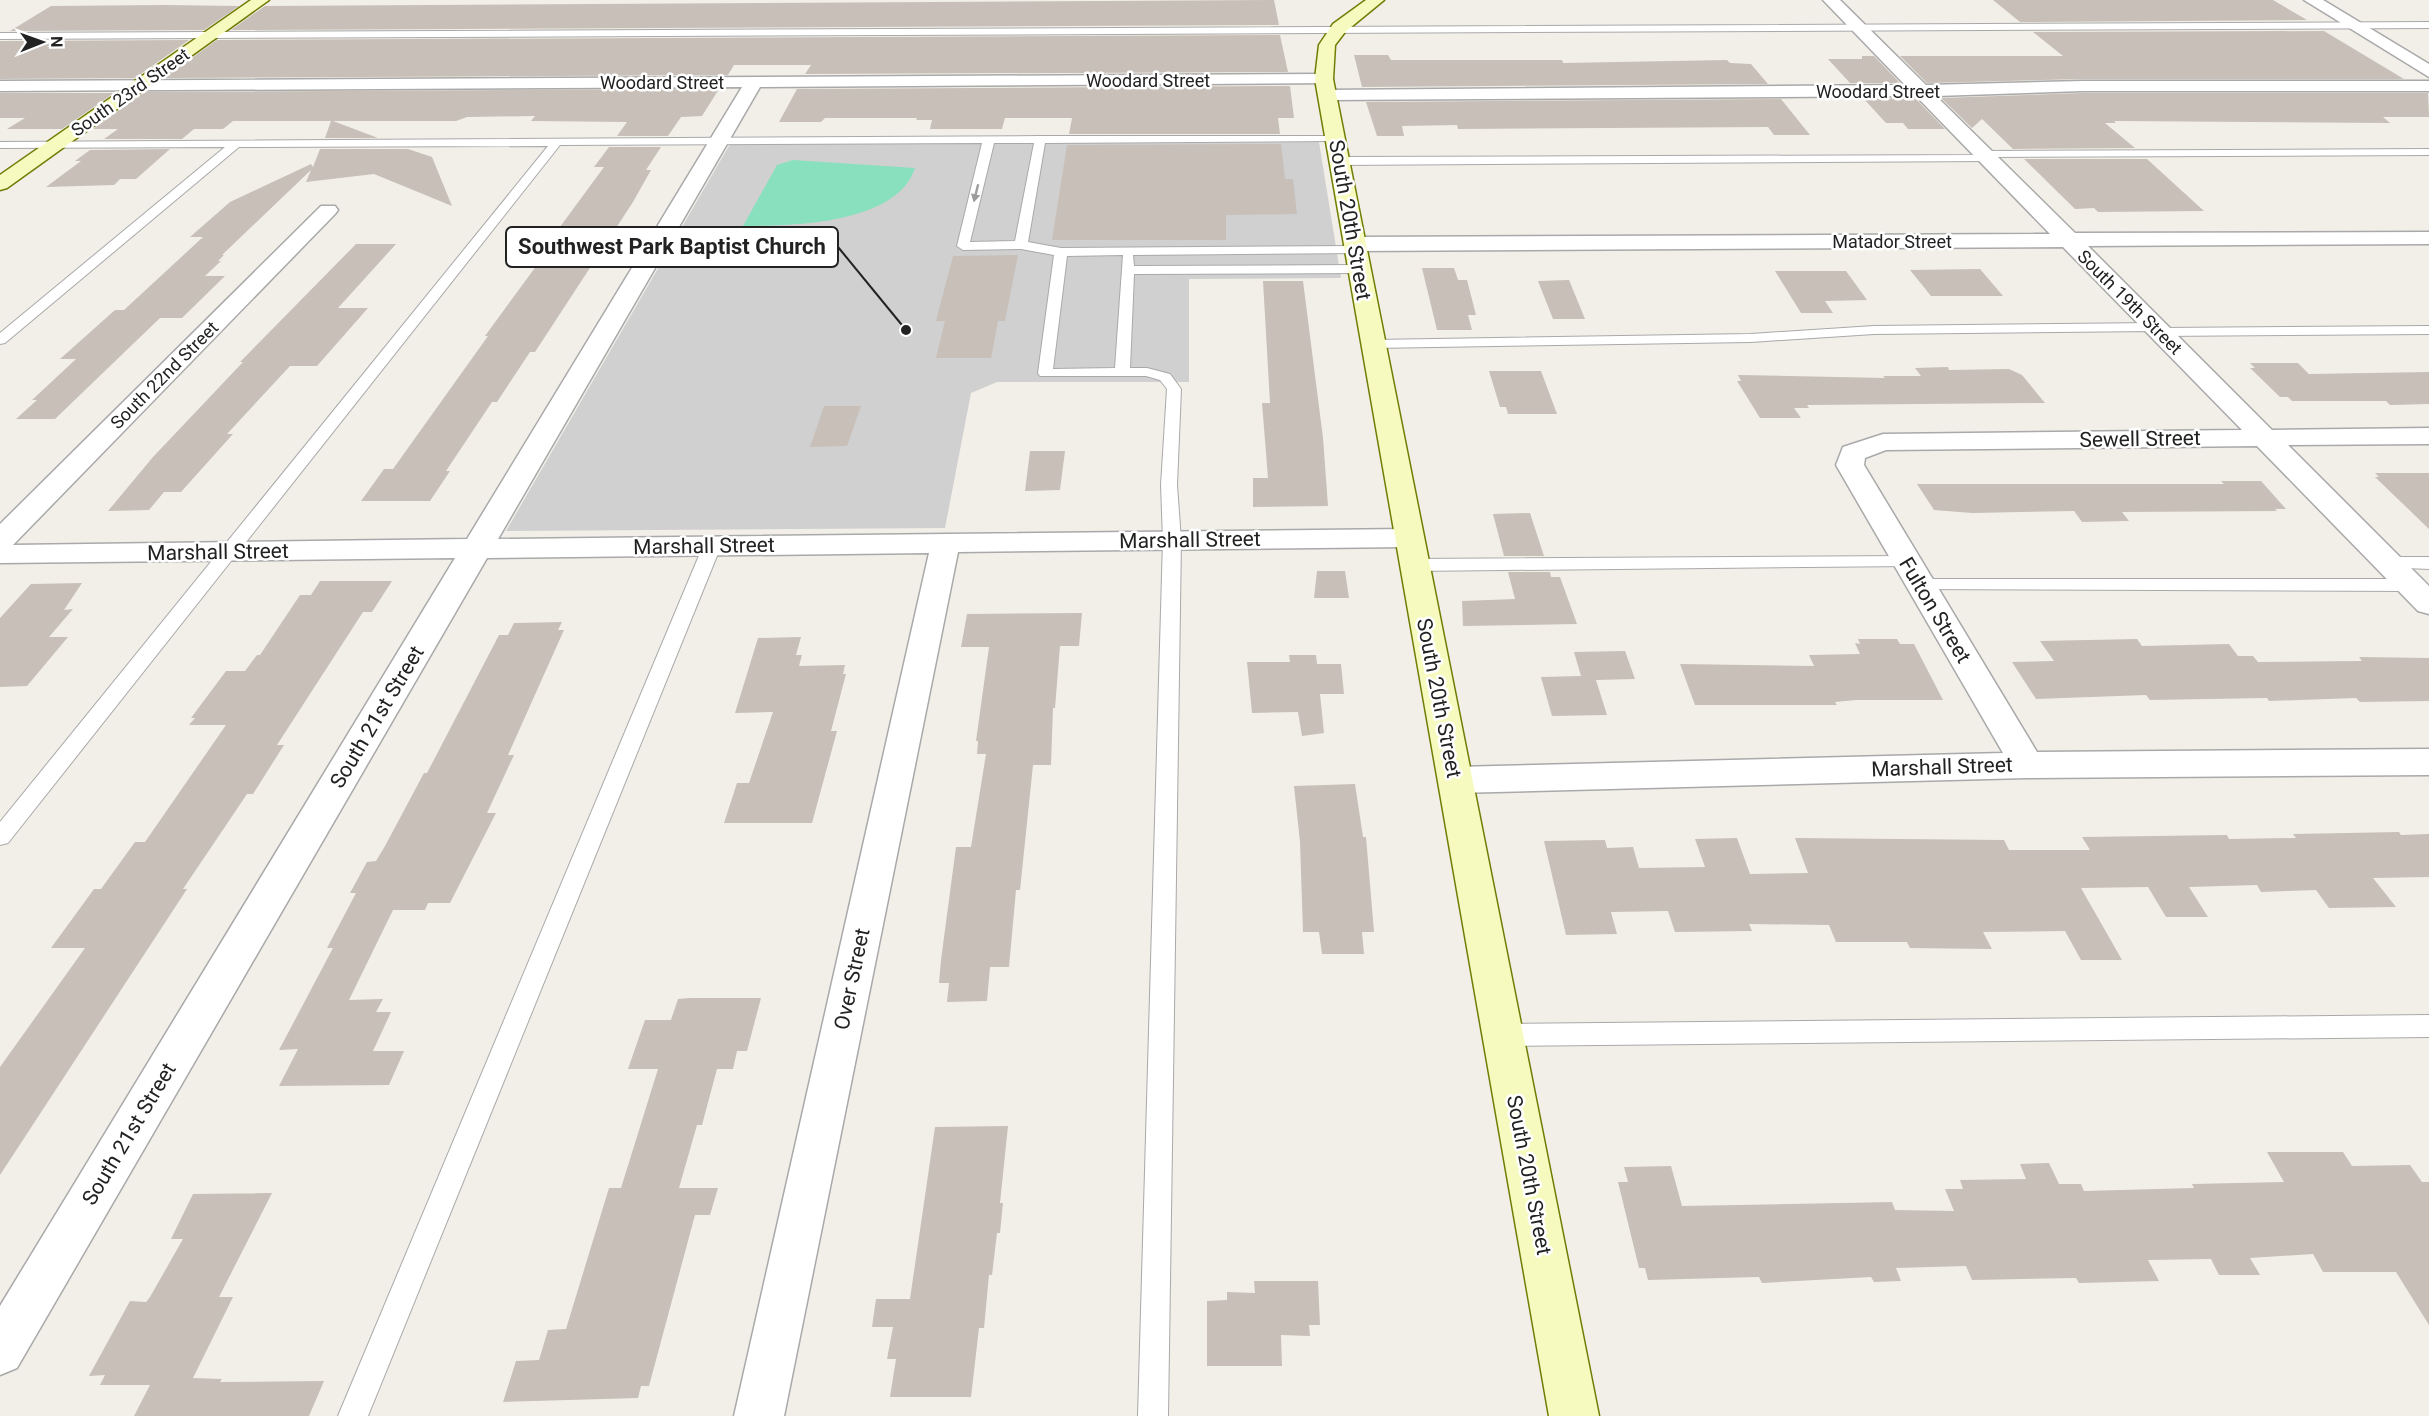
<svg xmlns="http://www.w3.org/2000/svg" width="2429" height="1416" font-family="Roboto,sans-serif">
  <style>
    .religious { fill: #d0d0d0 }
    .pitch { fill: #88e0be }
    .building { fill: #c7bfb8 }
    .lines { fill: none; stroke-linecap: round; stroke-linejoin: round }
    .lane-casing { stroke: #a9a9a9; stroke-width: 2 }
    .street-casing { stroke: #a9a9a9; stroke-width: 3 }
    .secondary-casing { stroke: #707d05; stroke-width: 3 }
    .lane { fill: #fff; fill-rule: evenodd }
    .street { fill: #fff; fill-rule: evenodd }
    .secondary { fill: #f7fabf; fill-rule: evenodd }
    .oneway { fill: #9c9c9c }
    .labels { text-anchor: middle; dominant-baseline: central; stroke-width: 5; stroke-linejoin: round; paint-order: stroke }
    .far-street-label { font-size: 18px; fill: #222; stroke: #fff }
    .street-label { font-size: 21px; fill: #222; stroke: #fff }
    .leader { fill: none; stroke: #222; stroke-width: 2 }
    .callout-dot { fill: #222; stroke: #fff; stroke-width: 2 }
    .callout { fill: #fff; stroke: #222; stroke-width: 2 }
    .callout-label { font-size: 22px; text-anchor: middle; font-weight: bold; fill: #222 }
  </style>
  <rect width="100%" height="100%" fill="#f2efe9"/>
  <path class="religious" d="M1319,142L1341,278L1189,279V382H997L971,393L945,528L506,531L730,144Z"/>
  <path class="pitch" d="M793,160L915,168C897,224 792,226 743,226L777,165Z"/>
  <g class="building">
    <path d="M1274,0L1279,25L231,30L265,6Z"/>
    <path d="M1993,0H2273L2307,20L2020,22Z"/>
    <path d="M163,5L239,6L204,30L10,31L51,6Z"/>
    <path d="M2324,31L2404,79H2082L1927,83L1900,56H2063L2033,32Z"/>
    <path d="M1280,35L1288,72L805,74L811,65H734L728,75L164,78L217,40Z"/>
    <path d="M189,40L135,78L0,79V41Z"/>
    <path d="M1354,55H1388L1391,60H1562L1563,63L1727,60L1730,63L1751,64L1768,84L1362,87Z"/>
    <path d="M1862,56H1874L1900,83H1850L1828,59H1862Z"/>
    <path d="M1290,86L1294,118H1278L1280,134H1069L1072,118H1005L1002,129H930L932,120H916L917,118H825L821,122H779L797,89Z"/>
    <path d="M719,89L702,116L681,117L668,136H617L627,122L531,121L535,116L467,117L456,121H333L378,138H325L331,121H233L223,129H194L182,139H104L118,129H93L144,92Z"/>
    <path d="M0,93H114L62,129H7L25,118H0Z"/>
    <path d="M2082,93H2428L2429,117H2383L2390,123L2114,121L2116,123H2105L2135,148L2013,149L1982,119L1972,128L1941,98Z"/>
    <path d="M1915,98L1945,129H1908L1903,123H1886L1864,99Z"/>
    <path d="M1781,99L1810,135H1774L1768,127L1458,129L1457,125L1402,126L1404,136H1377L1366,102Z"/>
    <path d="M1281,144L1285,179H1293L1297,214L1226,215V240H1052L1067,145Z"/>
    <path d="M609,147H661L646,170H651L633,202L535,352H530L497,402H492L446,471H450L430,501H361L384,469H393L488,336H485L548,250H543L604,167H594Z"/>
    <path d="M170,149L136,179H120L114,185L46,187L81,161H75L90,150Z"/>
    <path d="M320,149H408L432,157L452,206L374,174L306,182L311,170L222,255H224L218,261H221L205,276H225L182,318H160L55,419H16L37,400H32L76,359H60L115,310H124L203,237H190L230,202L311,164L313,167Z"/>
    <path d="M2024,159H2147L2204,211L2098,212L2094,208L2075,209Z"/>
    <path d="M356,244H396L338,308H368L317,366H290L227,434H233L181,492H164L149,510L108,511L153,457L243,362H240Z"/>
    <path d="M1018,255L1005,321H998L991,358H936L945,321H936L953,256Z"/>
    <path d="M1422,268H1454L1458,280H1467L1476,315H1468L1472,330H1437Z"/>
    <path d="M1980,269L2003,296H1931L1910,270Z"/>
    <path d="M1775,271H1846L1867,300L1825,301L1833,313H1801Z"/>
    <path d="M1569,280L1585,319H1553L1538,281Z"/>
    <path d="M1263,281H1303L1323,438L1328,506L1253,507V478H1268L1262,403H1270Z"/>
    <path d="M2250,363H2298L2309,374L2429,372V404L2390,405L2386,401H2292L2288,397H2280L2250,368H2255Z"/>
    <path d="M1948,367L1949,370L2009,369L2022,375L2045,403L1807,405L1809,408H1794L1801,418H1760L1737,381H1741L1738,375L1885,378L1883,376H1921L1915,368Z"/>
    <path d="M1489,371H1541L1557,414H1508L1506,407H1500Z"/>
    <path d="M824,406H861L847,446L810,447Z"/>
    <path d="M1030,451H1065L1060,490L1025,491Z"/>
    <path d="M2375,473H2429V529L2375,477H2379Z"/>
    <path d="M2221,481H2261L2286,509H2275L2277,511L2122,512L2129,521L2082,522L2074,511L1972,513L1934,510L1917,484H2224Z"/>
    <path d="M1530,513L1544,556H1504L1493,514Z"/>
    <path d="M1317,571H1345L1349,598H1314Z"/>
    <path d="M1508,572H1550L1551,577H1560L1577,624L1463,626L1462,601L1515,599Z"/>
    <path d="M320,581H392L372,612H363L277,745H284L253,794H247L183,889H187L0,1175V1067L85,948H51L94,889H101L135,842H145L226,725H189L195,718H191L226,671H245L257,655H260L300,595H311Z"/>
    <path d="M82,583L64,610L73,609L49,637H68L27,686L0,687V618L31,584Z"/>
    <path d="M1082,613L1079,646H1060L1055,708H1053L1051,765H1033L1020,890H1016L1009,967H990L987,1001L947,1002L949,983H939L941,960L956,847H971L986,754H977L978,741H976L989,647H961L967,614Z"/>
    <path d="M562,622L558,630H564L508,755H514L487,813H496L450,903H428L425,910H393L349,1000L383,999L376,1012H391L373,1051H404L389,1085L279,1086L298,1049L279,1050L333,948H327L356,893H350L367,862L376,861L385,846L424,773H427L499,635H508L514,623Z"/>
    <path d="M801,637L796,655H802L799,666L845,665L843,674H846L831,731H837L812,823H724L737,783H749L773,712L735,713L758,638Z"/>
    <path d="M1858,639H1897L1900,644H1914L1943,700H1856L1835,702L1837,705H1695L1680,664L1814,666L1809,655L1860,654L1855,643L1860,644Z"/>
    <path d="M2137,639L2142,646L2229,644L2238,656H2253L2258,662L2362,661L2359,657L2429,658V701L2360,702L2356,698L2269,701L2267,698L2150,700L2146,695L2036,699L2012,662L2054,661L2040,641Z"/>
    <path d="M1625,651L1635,679L1596,680L1607,715L1552,716L1541,677L1581,676L1574,652Z"/>
    <path d="M1289,655H1316L1317,664H1341L1344,694H1320L1324,733L1302,736L1298,712L1252,713L1247,662H1290Z"/>
    <path d="M1355,784L1363,837H1366L1374,932H1362L1364,954H1322L1319,932H1303L1300,842L1294,786Z"/>
    <path d="M2399,832L2401,835L2429,834V877L2373,878L2396,907L2329,908L2316,890L2261,892L2257,885L2189,887L2208,917H2166L2148,887L2081,888L2122,960H2081L2065,931L1983,932L1992,949L1910,948L1907,942H1836L1829,925L1749,924L1752,931L1675,932L1668,911L1611,912L1617,934L1566,935L1544,841L1605,840L1607,848L1633,847L1639,868L1705,867L1695,839L1737,838L1750,874L1808,873L1795,838L2004,840L2009,850H2090L2082,837L2227,835L2229,839L2296,838L2293,834Z"/>
    <path d="M689,998H761L747,1051H737L733,1069H717L702,1125H697L679,1188H718L710,1215H695L649,1386H641L638,1398L503,1402L516,1361L539,1360L548,1330L566,1329L609,1188H621L658,1069H628L645,1020H671L678,999Z"/>
    <path d="M1008,1126L1000,1203H1003L1000,1233H997L992,1275H989L984,1328H979L971,1397H890L896,1359H887L893,1327H872L876,1299H910L935,1127Z"/>
    <path d="M2267,1152H2343L2352,1166L2410,1165L2422,1182H2429V1325L2396,1272H2323L2313,1254L2250,1258L2260,1275H2219L2211,1259L2148,1260L2159,1281L2079,1283L2076,1278L1972,1280L1966,1266L1896,1268L1901,1281L1874,1282L1871,1277L1762,1283L1759,1277L1648,1280L1645,1268H1639L1618,1182H1628L1624,1167L1671,1166L1682,1206L1892,1202L1895,1210L1954,1211L1945,1189H1963L1960,1180L2026,1179L2020,1164L2049,1163L2059,1184H2081L2084,1191L2194,1188L2192,1184L2284,1182Z"/>
    <path d="M272,1193L219,1297H233L193,1378L222,1379L220,1382L324,1381L309,1416H134L150,1385H100L105,1375L89,1376L130,1301L146,1302L150,1297L183,1239H171L193,1194Z"/>
    <path d="M1254,1281H1318L1320,1325H1309L1310,1336L1281,1335L1282,1366H1207V1301L1227,1300V1292L1255,1293Z"/>
  </g>
  <g class="lines">
    <g class="lane-casing">
      <g id="lane">
        <path d="M2429,22V28L0,39V33Z"/>
        <path d="M1040,136H1339V140L1335,141L1045,143L1028,242L1061,248L1356,246L1362,250L1361,253L1133,255L1134,266L1359,265L1366,269L1359,273L1134,274L1130,368H1147L1170,374L1181,389L1177,485L1181,540L1168,1416H1138L1163,540L1161,485L1167,389L1160,380L1146,376H1040L1038,373L1054,255L1021,249L963,250L957,246L982,143L560,145L8,843L0,845V822L548,146L239,147L5,343L0,344V333L225,147L0,148V142ZM994,143H1034L1015,241L970,242ZM1123,255L1115,368L1053,369L1067,256Z"/>
        <path d="M2429,149V155L1994,157L1989,161L1339,165L1333,161L1339,157L1979,155L1984,151Z"/>
        <path d="M2156,323L2163,328L2429,326V334L2160,336L2153,331L1874,334L1751,342L1373,348L1366,344L1373,340L1751,334L1874,326Z"/>
        <path d="M712,541L721,546L368,1416H338L703,546Z"/>
        <path d="M1907,556L1916,562L1913,566L1413,571L1404,565L1413,559Z"/>
        <path d="M2389,557H2429V569L2383,567L2380,563Z"/>
        <path d="M1920,579H2411L2420,585L2411,591L1914,589L1911,585L1914,581Z"/>
        <path d="M2429,1015V1037L1503,1046L1494,1043L1491,1035L1494,1027L1503,1024Z"/>
      </g>
    </g>
    <g class="street-casing">
      <g id="street">
        <path d="M1823,0H1840L1926,85L2082,81H2429V91H2082L1936,96L2075,233L2429,232V244L2088,246L2272,430L2429,428V444L2288,445L2429,586V614L2418,611L2257,446L1886,450L1865,458L1864,465L2037,752L2429,749V775L2027,778L1456,793L1444,789L1439,780L1444,771L1456,767L2003,753L1836,465L1843,447L1883,434L2242,430L2063,247L1355,251L1347,249L1344,244L1347,239L1355,237L2050,234L1916,96L1327,100L1318,95L1327,90L1905,85Z"/>
        <path d="M2304,0H2323L2429,64V77Z"/>
        <path d="M1324,74L1330,75L1333,79L1330,83L760,87L498,539L1408,529L1418,532L1422,538L1418,544L1408,547L958,552L784,1416H734L929,553L487,558L17,1368L0,1375V1306L455,558L0,563V524L321,206H335L338,210L335,214L13,545L467,539L742,87L0,91V81Z"/>
      </g>
    </g>
    <g class="secondary-casing">
      <g id="secondary">
        <path d="M251,0H269L7,188L0,190V175Z"/>
        <path d="M1366,0H1384L1345,32L1335,45L1333,79L1599,1416H1549L1315,79L1319,45L1333,24Z"/>
      </g>
    </g>
    <use href="#lane" class="lane"/>
    <use href="#street" class="street"/>
    <use href="#secondary" class="secondary"/>
  </g>
  <defs><path id="oneway-solid" d="M-6-.8H1V-3.2L6.5 0L1 3.2V.8H-6Z" transform="scale(1.5)"/></defs>
  <use class="oneway" href="#oneway-solid" transform="translate(976 193) rotate(104)"/>
  <g class="labels">
    <g class="far-street-label">
      <text x="1148" y="80">Woodard Street</text>
      <text x="662" y="82">Woodard Street</text>
      <text x="1878" y="91">Woodard Street</text>
      <text transform="translate(130 92) rotate(-35)">South 23rd Street</text>
      <text x="1892" y="241">Matador Street</text>
      <text transform="translate(2130 302) rotate(45)">South 19th Street</text>
      <text transform="translate(164 375) rotate(-45)">South 22nd Street</text>
    </g>
    <g class="street-label">
      <text transform="translate(1350 220) rotate(80)">South 20th Street</text>
      <text transform="translate(2140 439) rotate(-1)">Sewell Street</text>
      <text transform="translate(1190 540) rotate(-1)">Marshall Street</text>
      <text transform="translate(704 546) rotate(-1)">Marshall Street</text>
      <text transform="translate(218 552) rotate(-1)">Marshall Street</text>
      <text transform="translate(1935 610) rotate(59)">Fulton Street</text>
      <text transform="translate(1439 698) rotate(79)">South 20th Street</text>
      <text transform="translate(377 717) rotate(-59)">South 21st Street</text>
      <text transform="translate(1942 767) rotate(-2)">Marshall Street</text>
      <text transform="translate(852 979) rotate(-78)">Over Street</text>
      <text transform="translate(129 1134) rotate(-59)">South 21st Street</text>
      <text transform="translate(1529 1175) rotate(79)">South 20th Street</text>
    </g>
  </g>
  <path class="leader" d="M906 330L838 247"/>
  <circle class="callout-dot" cx="906" cy="330" r="6"/>
  <rect class="callout" x="506" y="227" width="332" height="40" rx="6"/>
  <g class="callout-label">
    <text x="672" y="254">Southwest Park Baptist Church</text>
  </g>
  <g transform="translate(42 42) rotate(89)" stroke="#ffffff" stroke-width="4.5" paint-order="stroke">
  <path d="M0-4.5L10 22L0 15L-10 22Z" fill="#222222"/>
  <text y="-9" font-size="16" font-weight="bold" text-anchor="middle" fill="#222222">N</text>
  </g>
</svg>
